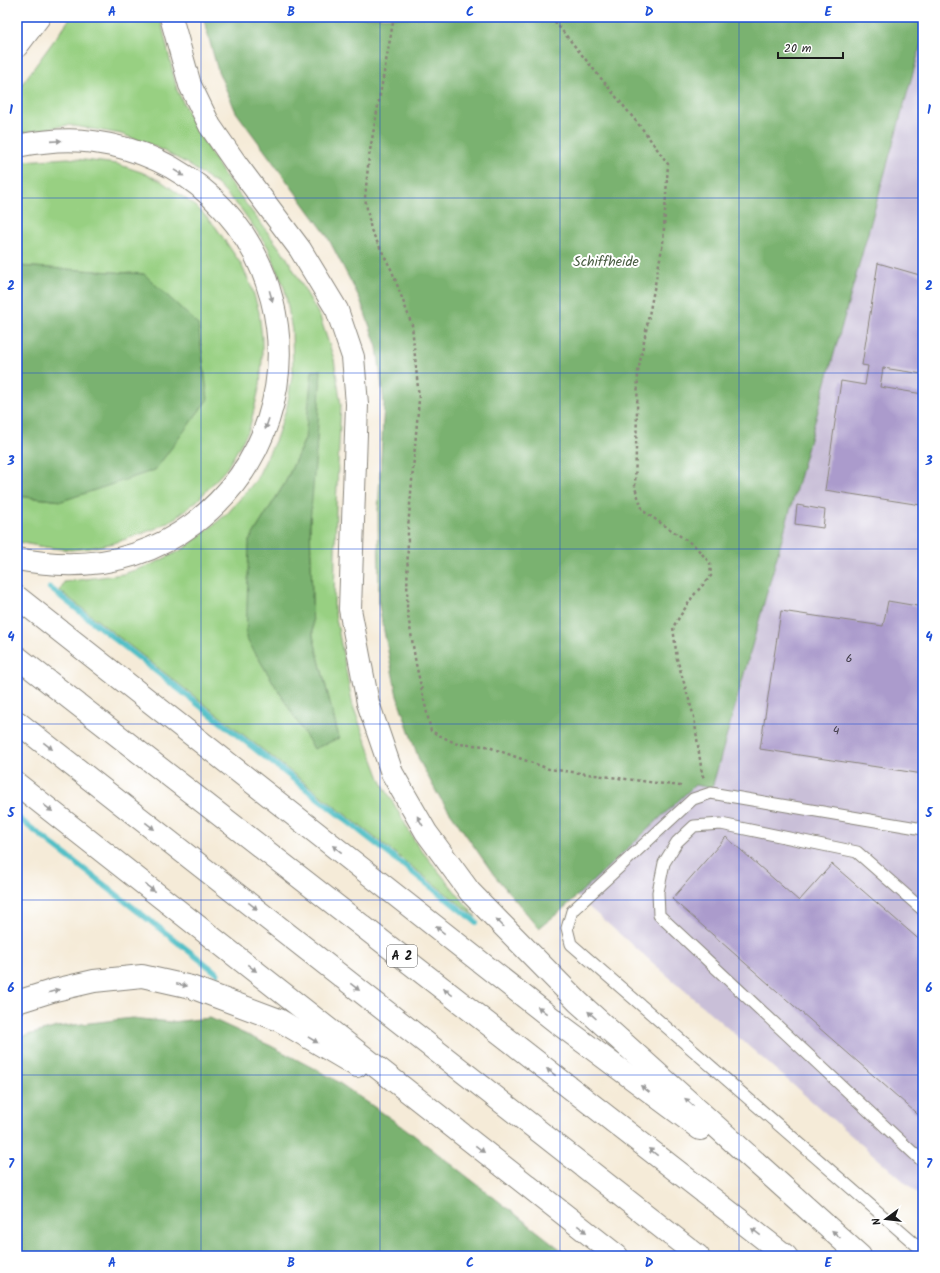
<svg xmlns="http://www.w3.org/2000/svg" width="940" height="1273" font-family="Kalam,sans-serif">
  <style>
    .industrial { fill: #c9bfd8 }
    .green { fill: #98d082; stroke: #5a764f; fill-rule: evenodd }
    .forest { fill: #7ab270; stroke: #4b6746 }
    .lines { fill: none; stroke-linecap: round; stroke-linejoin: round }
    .stream { stroke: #51bfc6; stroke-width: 6 }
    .building { fill: #ab9bcc }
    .service-casing { stroke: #88847a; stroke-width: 13 }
    .trunk-casing { stroke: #88847a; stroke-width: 24 }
    .motorway-casing { stroke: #88847a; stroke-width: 24 }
    .path { stroke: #88847a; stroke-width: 2.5; stroke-dasharray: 3 3; stroke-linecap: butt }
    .service { stroke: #fff; stroke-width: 11 }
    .trunk { stroke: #fff; stroke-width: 22 }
    .motorway { stroke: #fff; stroke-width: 22 }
    .oneway { fill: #999 }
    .grid { fill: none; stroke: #1d4ed8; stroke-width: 1; stroke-opacity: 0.55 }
    .labels { text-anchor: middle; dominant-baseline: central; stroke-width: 4; stroke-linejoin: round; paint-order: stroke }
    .number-label { font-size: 12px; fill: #403c48 }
    .shield { fill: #fff; stroke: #606060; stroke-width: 1 }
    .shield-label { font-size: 13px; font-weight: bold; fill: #1c1c1c }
    .park-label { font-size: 14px; fill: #475b40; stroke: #fff }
    .neatline { fill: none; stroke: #1d4ed8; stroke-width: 1.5 }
    .grid-label { font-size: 13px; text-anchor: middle; font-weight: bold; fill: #1d4ed8 }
  </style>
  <rect width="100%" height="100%" fill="#fff"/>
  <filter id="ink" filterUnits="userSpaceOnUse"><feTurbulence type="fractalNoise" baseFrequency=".025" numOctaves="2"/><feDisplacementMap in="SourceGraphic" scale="8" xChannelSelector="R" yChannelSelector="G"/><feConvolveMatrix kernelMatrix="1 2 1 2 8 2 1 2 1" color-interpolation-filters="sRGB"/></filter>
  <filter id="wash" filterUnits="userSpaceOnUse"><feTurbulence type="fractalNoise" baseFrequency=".012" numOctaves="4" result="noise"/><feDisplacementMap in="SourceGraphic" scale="16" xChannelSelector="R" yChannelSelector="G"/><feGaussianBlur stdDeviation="0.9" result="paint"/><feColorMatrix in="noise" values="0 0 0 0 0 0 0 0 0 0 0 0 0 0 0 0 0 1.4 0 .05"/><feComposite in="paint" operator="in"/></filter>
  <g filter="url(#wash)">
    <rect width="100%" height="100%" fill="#f5ebd8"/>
    <path class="industrial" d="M923,37V1198L576,896L695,785L712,788Z"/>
    <g class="green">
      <path d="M71,17H160L177,90L197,131L225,176L287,258L320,317L334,359L341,405L336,506L334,608L353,706L381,781L417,845L476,917L60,591L64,582L123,574L153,564L185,548L228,513L256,480L276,439L287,406L293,370L292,331L285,290L268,247L241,209L217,184L186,163L154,146L121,134L68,125L17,134V91ZM305,439L310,522L313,636L339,738L249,541L285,483Z"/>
      <path d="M68,158L117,164L141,172L161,181L197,207L215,226L241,264L252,288L259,312L262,338V360L260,385L249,430L227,468L197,501L175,518L157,528L135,536L114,543L90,548L71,550L44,547L17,542V496L62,501L144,274L17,266V164L23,161Z"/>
    </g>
    <g class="forest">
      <path d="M203,17H923V37L712,788L695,785L562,910L539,928L494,875L438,795L419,760L397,696L379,606L378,510L384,403L377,347L360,299L326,234L236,112L218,71Z"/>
      <path d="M17,266L144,274L198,324L208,399L155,470L62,501L17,496Z"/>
      <path d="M321,370L317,440L310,522L313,636L339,738L314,749L246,638L249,541L285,483L305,439L312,371Z"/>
      <path d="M132,1018L171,1022L210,1018L271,1046L332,1078L406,1129L569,1256H17V1038L57,1027Z"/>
    </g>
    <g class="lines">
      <g class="stream">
        <path d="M50,588L476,922"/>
        <path d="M17,817L217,973"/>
      </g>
    </g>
    <g id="blocks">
      <g class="building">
        <path d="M878,263L923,276V374L883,368L880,387L923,394V494L921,505L825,490L841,381L865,385L868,366L862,365Z"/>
        <path d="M797,505L825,510L823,528L795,524Z"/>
        <path d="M888,601L923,607V774L760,749L781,611L883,626Z"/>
        <path d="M726,837L799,901L832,864L923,943V1119L672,899Z"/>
      </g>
    </g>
  </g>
  <g filter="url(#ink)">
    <use href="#blocks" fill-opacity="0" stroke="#88847a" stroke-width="1"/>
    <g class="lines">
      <g class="service-casing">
        <g id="service">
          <path d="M923,829L711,793L693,799L572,911L567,928L571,944L923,1251"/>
          <path d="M923,910L857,852L721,824L694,826L677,842L664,863L658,892L659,915L923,1162"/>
        </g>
      </g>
      <g class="trunk-casing">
        <path id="trunk" d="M17,46L39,17"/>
      </g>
      <g class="motorway-casing">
        <g id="motorway">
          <path d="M171,17L190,85L210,126L237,165L300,249L337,310L353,357L357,404L350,609L368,703L392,773L426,832L470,892L578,1002L860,1256"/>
          <path d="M17,146C42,141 68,138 94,142C284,168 345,408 193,524C141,563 80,571 17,559"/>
          <path d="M17,597L559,1024L700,1129"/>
          <path d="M17,657L786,1256"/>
          <path d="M17,722L698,1256"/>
          <path d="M17,784L617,1256"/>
          <path d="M17,1002L55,990L94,981L142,976L191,987L279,1020L357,1066"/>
        </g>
      </g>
      <g class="path">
        <path d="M394,17L369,156L365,198L371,230L392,271L412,325L419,399L408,528L407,609L416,664L431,731L457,744L486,746L549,769L680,786L683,788"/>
        <path d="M551,17L644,131L668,164L663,243L638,372L635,488L643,511L695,546L710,563L711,576L693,596L673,627L677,659L694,717L702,774L704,778"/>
      </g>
      <use href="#service" class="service"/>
      <use href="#trunk" class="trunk"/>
      <use href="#motorway" class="motorway"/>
    </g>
    <defs><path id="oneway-solid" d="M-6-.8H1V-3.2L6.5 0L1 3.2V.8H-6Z"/></defs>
    <g class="oneway">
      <use href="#oneway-solid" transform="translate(56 141) rotate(-4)"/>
      <use href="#oneway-solid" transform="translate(179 173) rotate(32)"/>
      <use href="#oneway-solid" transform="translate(271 296) rotate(74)"/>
      <use href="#oneway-solid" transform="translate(267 424) rotate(109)"/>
      <use href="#oneway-solid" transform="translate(48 746) rotate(38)"/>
      <use href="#oneway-solid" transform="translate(48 808) rotate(38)"/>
      <use href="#oneway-solid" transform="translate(420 821) rotate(-120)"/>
      <use href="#oneway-solid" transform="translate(150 826) rotate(38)"/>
      <use href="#oneway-solid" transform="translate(337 849) rotate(-142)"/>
      <use href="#oneway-solid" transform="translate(150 888) rotate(38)"/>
      <use href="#oneway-solid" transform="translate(253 906) rotate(38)"/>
      <use href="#oneway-solid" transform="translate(500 923) rotate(-134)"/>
      <use href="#oneway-solid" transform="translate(440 930) rotate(-142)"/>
      <use href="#oneway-solid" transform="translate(252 968) rotate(38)"/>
      <use href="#oneway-solid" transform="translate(182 985) rotate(12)"/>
      <use href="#oneway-solid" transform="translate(355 987) rotate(38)"/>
      <use href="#oneway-solid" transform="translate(54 991) rotate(-16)"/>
      <use href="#oneway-solid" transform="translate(448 992) rotate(-142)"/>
      <use href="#oneway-solid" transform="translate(542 1010) rotate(-142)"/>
      <use href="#oneway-solid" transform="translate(592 1015) rotate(-138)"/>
      <use href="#oneway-solid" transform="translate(313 1040) rotate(31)"/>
      <use href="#oneway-solid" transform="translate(551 1072) rotate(-142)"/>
      <use href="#oneway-solid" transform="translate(645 1089) rotate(-143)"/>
      <use href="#oneway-solid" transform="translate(689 1102) rotate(-138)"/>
      <use href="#oneway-solid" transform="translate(480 1149) rotate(38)"/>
      <use href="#oneway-solid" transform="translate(653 1152) rotate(-142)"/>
      <use href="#oneway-solid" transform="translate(582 1229) rotate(38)"/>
      <use href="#oneway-solid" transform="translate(756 1232) rotate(-142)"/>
      <use href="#oneway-solid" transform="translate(836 1234) rotate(-138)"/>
    </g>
  </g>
  <path class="grid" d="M201,17V1256M380,17V1256M560,17V1256M739,17V1256M17,198H923M17,373H923M17,549H923M17,724H923M17,900H923M17,1075H923"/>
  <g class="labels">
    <g class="number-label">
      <text x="849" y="658">6</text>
      <text x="836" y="730">4</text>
    </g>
    <rect class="shield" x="387" y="945" width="30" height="22" rx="3"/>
    <g class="shield-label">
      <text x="402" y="956">A 2</text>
    </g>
    <g class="park-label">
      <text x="606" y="262">Schiffheide</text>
    </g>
  </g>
  <rect width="940" height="1273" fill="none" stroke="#fff" stroke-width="44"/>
  <g transform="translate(886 1219) rotate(255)" stroke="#ffffff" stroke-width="3" paint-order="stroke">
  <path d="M0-3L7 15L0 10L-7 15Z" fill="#1c1c1c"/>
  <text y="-6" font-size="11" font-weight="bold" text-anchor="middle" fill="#1c1c1c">N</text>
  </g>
  <path d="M778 52v6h65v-6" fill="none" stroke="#1c1c1c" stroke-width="2"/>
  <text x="784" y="52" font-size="12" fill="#1c1c1c" stroke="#ffffff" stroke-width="3" paint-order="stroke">20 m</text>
  <rect x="22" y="22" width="896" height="1229" class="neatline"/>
  <g class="grid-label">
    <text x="112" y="16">A</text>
    <text x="291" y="16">B</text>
    <text x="470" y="16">C</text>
    <text x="649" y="16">D</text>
    <text x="828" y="16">E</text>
    <text x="11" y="114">1</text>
    <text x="929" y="114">1</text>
    <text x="11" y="290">2</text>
    <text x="929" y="290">2</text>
    <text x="11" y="465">3</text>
    <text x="929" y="465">3</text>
    <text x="11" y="641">4</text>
    <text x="929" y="641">4</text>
    <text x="11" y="817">5</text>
    <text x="929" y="817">5</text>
    <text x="11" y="992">6</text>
    <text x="929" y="992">6</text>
    <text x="11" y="1168">7</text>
    <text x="929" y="1168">7</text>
    <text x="112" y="1267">A</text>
    <text x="291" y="1267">B</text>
    <text x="470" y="1267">C</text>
    <text x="649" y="1267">D</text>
    <text x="828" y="1267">E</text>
  </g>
</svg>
